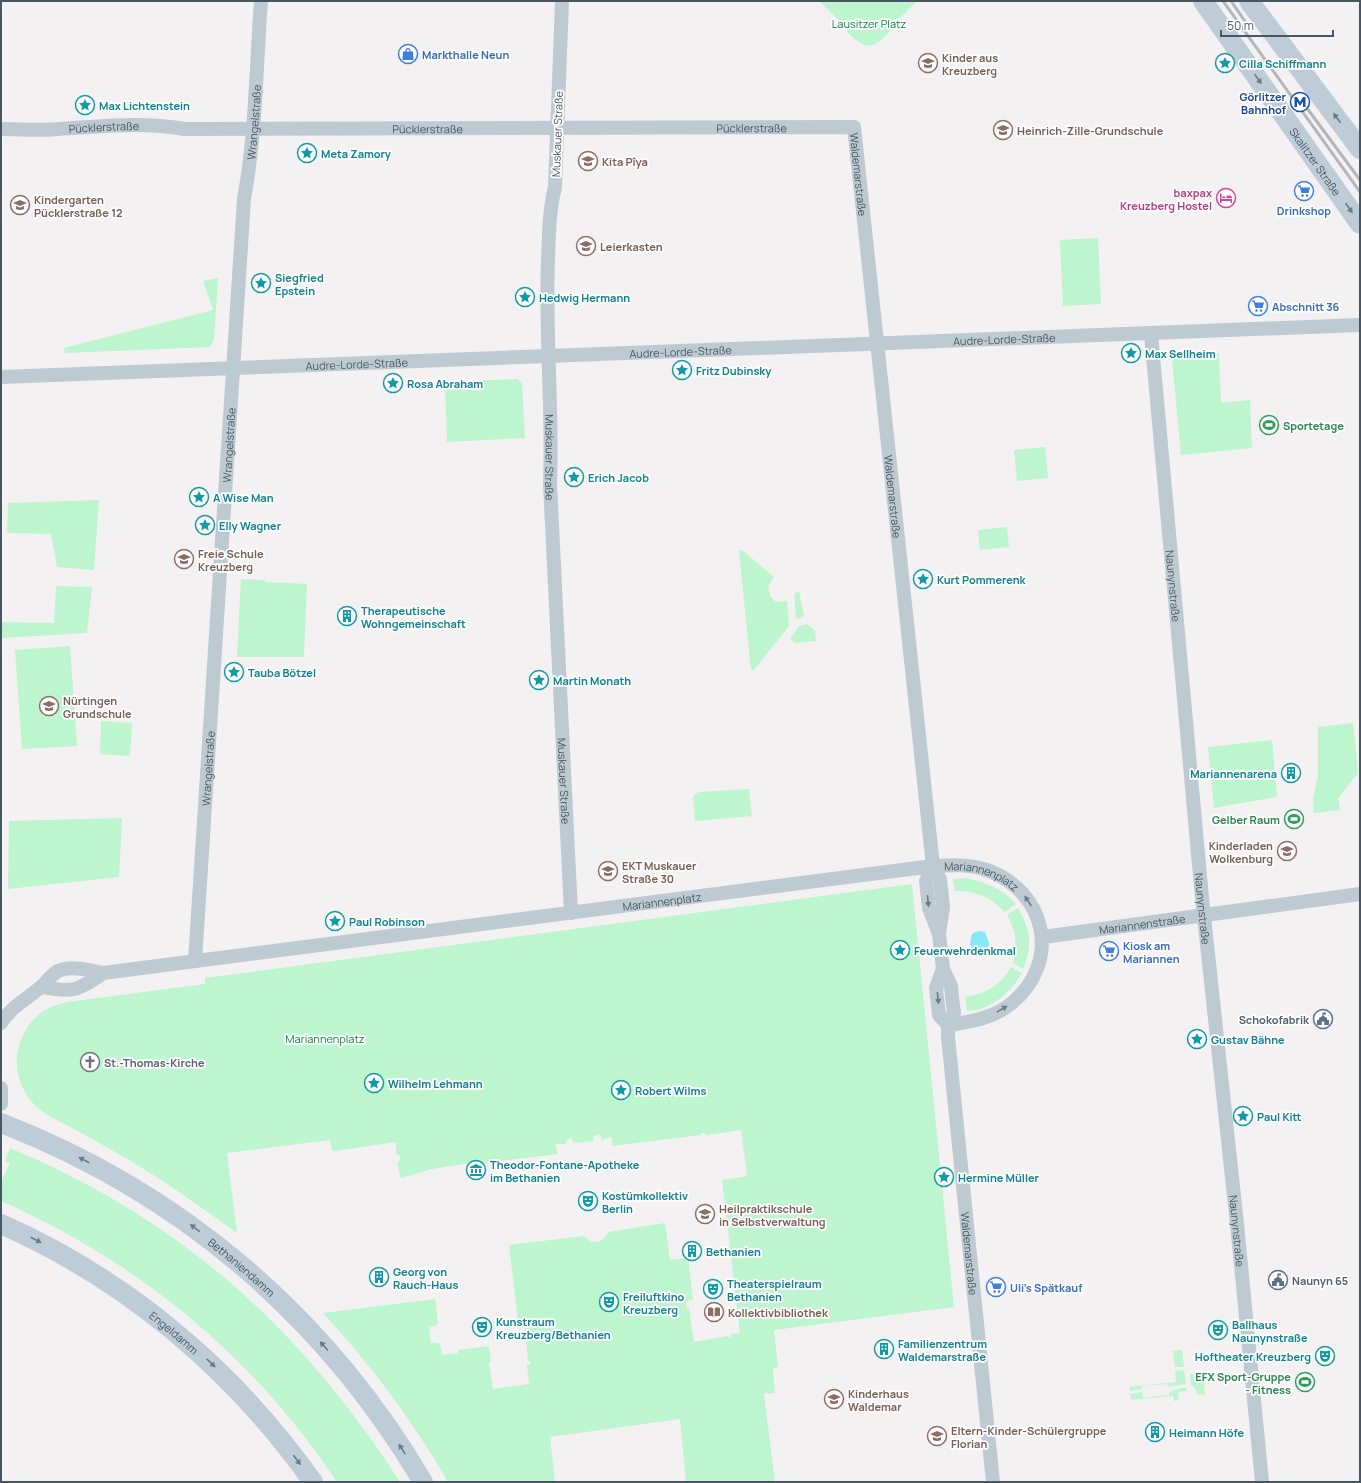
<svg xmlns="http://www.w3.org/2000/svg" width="1361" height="1483" font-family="Manrope,sans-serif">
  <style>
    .green { fill: #bcf5ce }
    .water { fill: #84e8f7 }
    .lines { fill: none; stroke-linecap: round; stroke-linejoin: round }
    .street { stroke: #becad2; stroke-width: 14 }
    .secondary { stroke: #bdccd7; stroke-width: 20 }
    .rail { stroke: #b3b7bd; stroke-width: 3 }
    .oneway { fill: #6a7a85 }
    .oneway2 { fill: #6b7a84 }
    .labels { text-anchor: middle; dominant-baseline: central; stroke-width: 3.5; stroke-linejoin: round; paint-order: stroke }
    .park-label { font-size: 11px; fill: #0c8840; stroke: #fff }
    .shop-label { font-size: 11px; font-weight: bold; fill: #366cbe; stroke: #fff; text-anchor: start }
    .education-label { font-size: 11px; font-weight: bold; fill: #785e54; stroke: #fff; text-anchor: start }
    .culture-label { font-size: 11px; font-weight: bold; fill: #0d838f; stroke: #fff; text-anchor: start }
    .transit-label { font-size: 11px; font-weight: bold; fill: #164399; stroke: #fff; text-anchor: end }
    .street-label { font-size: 11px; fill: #475762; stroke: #fff }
    .hotel-label { font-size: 11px; font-weight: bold; fill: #b23c85; stroke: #fff; text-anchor: end }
    .leisure-label { font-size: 11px; font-weight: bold; fill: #27864d; stroke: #fff; text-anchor: end }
    .service-label { font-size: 11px; font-weight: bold; fill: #4e5e75; stroke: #fff; text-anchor: end }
    .worship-label { font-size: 11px; font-weight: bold; fill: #5b616d; stroke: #fff; text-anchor: start }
  </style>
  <rect width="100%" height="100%" fill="#f4f1f2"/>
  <g class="green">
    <path d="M819,1H917L891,27V30C873,50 867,51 847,32V28Z"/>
    <path d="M1098,238L1101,304L1063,306L1060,240Z"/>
    <path d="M218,278L214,340L210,347L65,353L64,348L213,310L203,281Z"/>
    <path d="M1219,353L1221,403L1250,400L1252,448L1181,455L1172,359L1176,355Z"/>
    <path d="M518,379L522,384L525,438L447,442L445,382Z"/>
    <path d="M1045,447L1048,478L1017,481L1014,450Z"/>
    <path d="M99,500L94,570L57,567L51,534L7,533L8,503Z"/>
    <path d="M1007,527L1009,547L980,550L978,530Z"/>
    <path d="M742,550L774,577L768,586L770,596L776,602L787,601L789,626L754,670H751L739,551Z"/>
    <path d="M241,579L265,580V582L307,584L304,657H237Z"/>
    <path d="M56,586L92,587L87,633L1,638V622L54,623Z"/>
    <path d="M799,591L804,616L799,619L796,618L794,594Z"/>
    <path d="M807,624L815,631L816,641L795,643L790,639L799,626Z"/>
    <path d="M70,646L77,746L22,749L15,650Z"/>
    <path d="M101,721L132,723L130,756L100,754Z"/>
    <path d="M1353,723L1358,773L1338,798L1340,810L1314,813L1313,799L1318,776V727Z"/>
    <path d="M1272,740L1277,797L1214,808L1208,747Z"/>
    <path d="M749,789L752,816L695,821L693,798L695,794L699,792Z"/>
    <path d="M122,818L119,877L8,889L9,821Z"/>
    <path d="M967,878C987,883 1003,889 1016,904L1005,912C992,898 975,890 955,891L953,879Z"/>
    <path d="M912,884L954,1307L774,1330L778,1367L773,1368L775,1393L764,1394L775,1482H686L680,1419L550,1437L555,1482H448C413,1421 371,1365 323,1313L435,1299L438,1322L436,1326L429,1327L431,1343H438L441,1346L442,1355L458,1353V1350L489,1346L491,1362L489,1363L493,1389L529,1384L527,1365L530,1364V1361H528L525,1327L519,1329L509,1245L584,1236L590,1241C598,1244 605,1240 608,1232L665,1223L670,1260L688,1258L693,1300L686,1301L687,1308H689L694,1342L728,1336L731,1338V1334L740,1333L722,1180L747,1176L741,1130L707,1135L704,1133H701V1135L612,1146V1137L601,1140V1136L598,1134L593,1137L594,1141L574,1143L571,1138L568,1139L565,1144H555L558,1154L468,1165V1164H464L432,1169L401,1178L397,1163L400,1160V1156L396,1154V1142L335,1151L332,1150L330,1140L227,1153L237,1233C200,1206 163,1180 124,1157C108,1148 92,1139 76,1130C61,1122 42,1114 31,1101C16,1082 12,1056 23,1035C32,1016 47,1006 67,1002L205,984V978Z"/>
    <path d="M1018,908C1031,931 1033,944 1023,969L1013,963C1018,945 1016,931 1007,915Z"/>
    <path d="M1011,967L1022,973C1010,993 991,1010 967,1011L965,997C986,994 1001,985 1011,967Z"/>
    <path d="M10,1148C181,1220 300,1327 400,1482H337C252,1355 140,1263 1,1201V1178H3L10,1163L5,1162Z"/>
    <path d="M1182,1350L1184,1367H1175L1173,1351Z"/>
    <path d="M1184,1370L1186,1384L1169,1387L1168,1384L1142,1386V1389L1130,1391L1129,1387L1176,1382L1175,1371Z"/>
    <path d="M1203,1373L1205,1395L1197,1394L1195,1388L1191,1386L1190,1374Z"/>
    <path d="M1181,1388H1186L1187,1391L1178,1392L1179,1400L1174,1401L1173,1396L1131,1400L1130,1394L1142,1392L1143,1398L1169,1395V1392Z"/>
  </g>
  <path class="water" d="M978,931L985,932L989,943L987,953L981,956L974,955L970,944L972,934Z"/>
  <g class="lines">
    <g class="street">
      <path id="s1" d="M562,1L555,187C549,211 549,235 548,259C545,334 553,409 550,484L571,913"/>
      <path id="s2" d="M1,129C20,129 40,131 59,129C100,126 144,122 185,129L854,127L933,866L940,879L943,907L939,934L943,969L951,986L952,997L954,1013L948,1025V1037L993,1482"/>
      <path id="s3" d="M1151,334L1202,898L1237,1224L1262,1482"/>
      <path id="s4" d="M1,377L1360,325"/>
      <path d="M933,866L926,881L929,908L939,934"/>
      <path id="s5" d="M1043,937L1360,894"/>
      <path id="s6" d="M195,961L244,199C256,134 256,67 261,1"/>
      <path d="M943,969L936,988L939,1015L948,1025"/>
      <path d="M42,987C72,993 78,991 103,973"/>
      <path id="s7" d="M1,1023C12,1006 27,999 42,986C47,982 52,974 58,971C70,965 91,970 103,973L933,866C951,865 969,864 987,870C1046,891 1062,961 1012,1003C994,1018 971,1022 948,1025"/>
      <path d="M1,1088V1104"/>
    </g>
    <g class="secondary">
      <path id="s8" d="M1203,1L1360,224"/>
      <path d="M1249,1L1360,149"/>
      <path id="s9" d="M1,1123C181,1193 325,1316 423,1482"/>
      <path id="s10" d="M1,1224C127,1280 233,1369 313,1482"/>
    </g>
    <g class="rail">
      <path d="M1223,1L1360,192"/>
      <path d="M1231,1L1251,30"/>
      <path d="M1301,100L1360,180"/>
    </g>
  </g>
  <defs><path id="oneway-solid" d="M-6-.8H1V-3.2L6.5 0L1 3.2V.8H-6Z"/></defs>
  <g class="oneway">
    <use href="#oneway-solid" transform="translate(1258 79) rotate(55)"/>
    <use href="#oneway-solid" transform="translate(1337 118) rotate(-127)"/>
    <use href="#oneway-solid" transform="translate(1349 208) rotate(55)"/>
    <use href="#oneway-solid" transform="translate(84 1160) rotate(-152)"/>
    <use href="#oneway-solid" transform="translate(195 1228) rotate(-143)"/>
    <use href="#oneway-solid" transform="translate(36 1240) rotate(27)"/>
    <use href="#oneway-solid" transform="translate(324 1346) rotate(-132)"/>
    <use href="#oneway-solid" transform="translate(211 1363) rotate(44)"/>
    <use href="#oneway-solid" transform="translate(402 1449) rotate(-123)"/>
    <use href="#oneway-solid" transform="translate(297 1460) rotate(53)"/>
  </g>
  <g class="oneway2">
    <use href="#oneway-solid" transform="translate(928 901) rotate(85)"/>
    <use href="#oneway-solid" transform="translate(1028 901) rotate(-124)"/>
    <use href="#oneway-solid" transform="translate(938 998) rotate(83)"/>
    <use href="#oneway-solid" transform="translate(1002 1009) rotate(-31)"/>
  </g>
  <defs>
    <g id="shop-ring" transform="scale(1)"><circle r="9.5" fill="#fff" stroke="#3f7fe0" stroke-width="1.5"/><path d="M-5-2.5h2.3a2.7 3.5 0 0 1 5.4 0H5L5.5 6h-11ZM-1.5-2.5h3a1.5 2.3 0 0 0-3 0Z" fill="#3f7fe0"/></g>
    <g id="school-ring" transform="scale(1)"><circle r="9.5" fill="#fff" stroke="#8d6e63" stroke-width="1.5"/><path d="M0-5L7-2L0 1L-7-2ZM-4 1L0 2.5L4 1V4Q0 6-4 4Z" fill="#8d6e63"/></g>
    <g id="sight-ring" transform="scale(1)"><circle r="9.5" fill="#fff" stroke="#0f9aa8" stroke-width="1.5"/><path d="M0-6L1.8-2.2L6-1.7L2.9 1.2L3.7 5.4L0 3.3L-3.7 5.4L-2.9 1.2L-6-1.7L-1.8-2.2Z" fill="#0f9aa8"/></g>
    <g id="metro-ring" transform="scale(1)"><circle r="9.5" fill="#fff" stroke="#1a4fb4" stroke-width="1.5"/><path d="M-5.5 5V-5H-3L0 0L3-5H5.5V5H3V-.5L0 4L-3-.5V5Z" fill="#1a4fb4"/></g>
    <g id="supermarket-ring" transform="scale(1)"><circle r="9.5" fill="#fff" stroke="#3f7fe0" stroke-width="1.5"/><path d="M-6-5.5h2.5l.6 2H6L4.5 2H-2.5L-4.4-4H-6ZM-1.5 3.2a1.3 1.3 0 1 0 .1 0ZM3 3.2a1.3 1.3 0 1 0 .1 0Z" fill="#3f7fe0"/></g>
    <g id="hotel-ring" transform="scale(1)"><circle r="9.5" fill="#fff" stroke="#d1479c" stroke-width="1.5"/><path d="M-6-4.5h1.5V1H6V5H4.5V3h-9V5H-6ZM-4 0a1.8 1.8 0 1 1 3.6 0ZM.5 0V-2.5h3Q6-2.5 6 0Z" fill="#d1479c"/></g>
    <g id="stadium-ring" transform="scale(1)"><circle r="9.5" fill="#fff" stroke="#2e9e5b" stroke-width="1.5"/><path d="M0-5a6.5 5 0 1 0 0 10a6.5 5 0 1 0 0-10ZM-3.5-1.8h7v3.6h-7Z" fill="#2e9e5b"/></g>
    <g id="building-ring" transform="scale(1)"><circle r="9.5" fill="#fff" stroke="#0f9aa8" stroke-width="1.5"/><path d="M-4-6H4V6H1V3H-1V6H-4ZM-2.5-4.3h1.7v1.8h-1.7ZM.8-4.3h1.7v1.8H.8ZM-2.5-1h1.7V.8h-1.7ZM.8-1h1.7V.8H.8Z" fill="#0f9aa8"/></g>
    <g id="civic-ring" transform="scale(1)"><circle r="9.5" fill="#fff" stroke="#5c6f8a" stroke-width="1.5"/><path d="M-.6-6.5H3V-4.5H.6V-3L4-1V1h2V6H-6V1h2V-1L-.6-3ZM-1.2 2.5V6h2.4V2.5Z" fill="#5c6f8a"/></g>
    <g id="church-ring" transform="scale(1)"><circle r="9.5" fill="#fff" stroke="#6b7280" stroke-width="1.5"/><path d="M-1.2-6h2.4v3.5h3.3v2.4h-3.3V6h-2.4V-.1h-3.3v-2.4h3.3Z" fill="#6b7280"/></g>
    <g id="museum-ring" transform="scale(1)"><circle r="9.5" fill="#fff" stroke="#0f9aa8" stroke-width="1.5"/><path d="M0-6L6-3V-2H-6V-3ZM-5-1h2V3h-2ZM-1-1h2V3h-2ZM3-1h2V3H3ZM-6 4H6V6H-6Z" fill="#0f9aa8"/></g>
    <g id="theatre-ring" transform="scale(1)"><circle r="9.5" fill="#fff" stroke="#0f9aa8" stroke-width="1.5"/><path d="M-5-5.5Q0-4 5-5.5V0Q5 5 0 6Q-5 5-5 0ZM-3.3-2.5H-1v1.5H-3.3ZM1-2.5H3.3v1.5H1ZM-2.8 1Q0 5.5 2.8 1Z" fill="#0f9aa8"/></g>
    <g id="university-ring" transform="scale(1)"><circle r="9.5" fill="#fff" stroke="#8d6e63" stroke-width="1.5"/><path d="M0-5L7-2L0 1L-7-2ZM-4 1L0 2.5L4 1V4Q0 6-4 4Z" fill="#8d6e63"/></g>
    <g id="library-ring" transform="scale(1)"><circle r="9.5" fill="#fff" stroke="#8d6e63" stroke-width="1.5"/><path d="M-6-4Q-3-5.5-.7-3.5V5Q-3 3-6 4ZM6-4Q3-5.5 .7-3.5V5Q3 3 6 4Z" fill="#8d6e63"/></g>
  </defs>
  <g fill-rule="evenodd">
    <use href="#shop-ring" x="408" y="54"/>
    <use href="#school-ring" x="928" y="63"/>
    <use href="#sight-ring" x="1225" y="63"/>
    <use href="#metro-ring" x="1300" y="102"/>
    <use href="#sight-ring" x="85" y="105"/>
    <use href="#school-ring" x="1003" y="130"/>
    <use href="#sight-ring" x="307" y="153"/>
    <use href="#school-ring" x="588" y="161"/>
    <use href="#supermarket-ring" x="1304" y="191"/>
    <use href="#hotel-ring" x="1226" y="198"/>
    <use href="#school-ring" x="20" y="205"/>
    <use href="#school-ring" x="586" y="246"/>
    <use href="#sight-ring" x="261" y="283"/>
    <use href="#sight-ring" x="525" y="297"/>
    <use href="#supermarket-ring" x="1258" y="306"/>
    <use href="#sight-ring" x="1131" y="353"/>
    <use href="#sight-ring" x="682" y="370"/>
    <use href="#sight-ring" x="393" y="383"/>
    <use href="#stadium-ring" x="1269" y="425"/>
    <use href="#sight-ring" x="574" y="477"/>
    <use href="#sight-ring" x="199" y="497"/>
    <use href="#sight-ring" x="205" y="525"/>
    <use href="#school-ring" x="184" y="559"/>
    <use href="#sight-ring" x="923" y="579"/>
    <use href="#building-ring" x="347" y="616"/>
    <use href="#sight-ring" x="234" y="672"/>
    <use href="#sight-ring" x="539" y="680"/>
    <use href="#school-ring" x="49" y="706"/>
    <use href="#building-ring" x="1291" y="773"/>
    <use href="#stadium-ring" x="1294" y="819"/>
    <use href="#school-ring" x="1287" y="851"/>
    <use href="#school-ring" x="608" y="871"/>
    <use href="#sight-ring" x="335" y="921"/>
    <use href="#sight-ring" x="900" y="950"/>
    <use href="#supermarket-ring" x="1109" y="951"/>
    <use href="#civic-ring" x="1323" y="1019"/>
    <use href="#sight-ring" x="1197" y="1039"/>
    <use href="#church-ring" x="90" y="1062"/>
    <use href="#sight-ring" x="374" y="1083"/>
    <use href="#sight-ring" x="621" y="1090"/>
    <use href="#sight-ring" x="1243" y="1116"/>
    <use href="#museum-ring" x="476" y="1170"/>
    <use href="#sight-ring" x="944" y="1177"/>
    <use href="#theatre-ring" x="588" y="1201"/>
    <use href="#university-ring" x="705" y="1214"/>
    <use href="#building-ring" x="692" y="1251"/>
    <use href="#building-ring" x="379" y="1277"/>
    <use href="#civic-ring" x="1278" y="1280"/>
    <use href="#supermarket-ring" x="996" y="1287"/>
    <use href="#theatre-ring" x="713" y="1289"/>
    <use href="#theatre-ring" x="609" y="1302"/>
    <use href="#library-ring" x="714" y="1312"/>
    <use href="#theatre-ring" x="482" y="1327"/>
    <use href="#theatre-ring" x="1218" y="1330"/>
    <use href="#building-ring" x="884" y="1349"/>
    <use href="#theatre-ring" x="1325" y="1356"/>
    <use href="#stadium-ring" x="1305" y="1382"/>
    <use href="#school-ring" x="834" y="1399"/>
    <use href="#building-ring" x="1155" y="1432"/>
    <use href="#school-ring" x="937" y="1436"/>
  </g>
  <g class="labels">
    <g class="park-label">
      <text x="869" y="23">Lausitzer Platz</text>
      <text x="325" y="1038">Mariannenplatz</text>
    </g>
    <g class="shop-label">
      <text x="422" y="54">Markthalle Neun</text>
      <text x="1304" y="210" text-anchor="middle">Drinkshop</text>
      <text x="1272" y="306">Abschnitt 36</text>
      <text x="1123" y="945">Kiosk am<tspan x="1123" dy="13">Mariannen</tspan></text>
      <text x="1010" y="1287">Uli’s Spätkauf</text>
    </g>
    <g class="education-label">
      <text x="942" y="57">Kinder aus<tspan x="942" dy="13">Kreuzberg</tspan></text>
      <text x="1017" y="130">Heinrich-Zille-Grundschule</text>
      <text x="602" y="161">Kita Pîya</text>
      <text x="34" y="199">Kindergarten<tspan x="34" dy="13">Pücklerstraße 12</tspan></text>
      <text x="600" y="246">Leierkasten</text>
      <text x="198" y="553">Freie Schule<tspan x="198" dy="13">Kreuzberg</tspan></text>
      <text x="63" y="700">Nürtingen<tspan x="63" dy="13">Grundschule</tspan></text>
      <text x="1273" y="845" text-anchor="end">Kinderladen<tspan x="1273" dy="13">Wolkenburg</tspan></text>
      <text x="622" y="865">EKT Muskauer<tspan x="622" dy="13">Straße 30</tspan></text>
      <text x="719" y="1208">Heilpraktikschule<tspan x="719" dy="13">in Selbstverwaltung</tspan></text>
      <text x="728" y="1312">Kollektivbibliothek</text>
      <text x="848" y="1393">Kinderhaus<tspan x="848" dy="13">Waldemar</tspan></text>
      <text x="951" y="1430">Eltern-Kinder-Schülergruppe<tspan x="951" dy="13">Florian</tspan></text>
    </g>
    <g class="culture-label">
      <text x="1239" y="63">Cilla Schiffmann</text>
      <text x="99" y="105">Max Lichtenstein</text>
      <text x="321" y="153">Meta Zamory</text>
      <text x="275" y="277">Siegfried<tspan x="275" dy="13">Epstein</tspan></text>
      <text x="539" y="297">Hedwig Hermann</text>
      <text x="1145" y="353">Max Sellheim</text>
      <text x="696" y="370">Fritz Dubinsky</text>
      <text x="407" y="383">Rosa Abraham</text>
      <text x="588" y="477">Erich Jacob</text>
      <text x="213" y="497">A Wise Man</text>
      <text x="219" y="525">Elly Wagner</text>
      <text x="937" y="579">Kurt Pommerenk</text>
      <text x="361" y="610">Therapeutische<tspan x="361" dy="13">Wohngemeinschaft</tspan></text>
      <text x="248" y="672">Tauba Bötzel</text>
      <text x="553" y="680">Martin Monath</text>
      <text x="1277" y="773" text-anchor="end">Mariannenarena</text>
      <text x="349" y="921">Paul Robinson</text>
      <text x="914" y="950">Feuerwehrdenkmal</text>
      <text x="1211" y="1039">Gustav Bähne</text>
      <text x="388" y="1083">Wilhelm Lehmann</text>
      <text x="635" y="1090">Robert Wilms</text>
      <text x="1257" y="1116">Paul Kitt</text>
      <text x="490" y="1164">Theodor-Fontane-Apotheke<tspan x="490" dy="13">im Bethanien</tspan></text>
      <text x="958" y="1177">Hermine Müller</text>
      <text x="602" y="1195">Kostümkollektiv<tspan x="602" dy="13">Berlin</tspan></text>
      <text x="706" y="1251">Bethanien</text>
      <text x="393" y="1271">Georg von<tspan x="393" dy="13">Rauch-Haus</tspan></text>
      <text x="727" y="1283">Theaterspielraum<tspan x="727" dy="13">Bethanien</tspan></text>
      <text x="623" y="1296">Freiluftkino<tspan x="623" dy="13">Kreuzberg</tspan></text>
      <text x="496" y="1321">Kunstraum<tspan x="496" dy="13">Kreuzberg/Bethanien</tspan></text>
      <text x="1232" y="1324">Ballhaus<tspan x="1232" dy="13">Naunynstraße</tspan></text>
      <text x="898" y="1343">Familienzentrum<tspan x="898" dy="13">Waldemarstraße</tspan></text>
      <text x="1311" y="1356" text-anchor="end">Hoftheater Kreuzberg</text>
      <text x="1169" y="1432">Heimann Höfe</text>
    </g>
    <g class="transit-label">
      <text x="1286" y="96">Görlitzer<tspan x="1286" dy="13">Bahnhof</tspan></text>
    </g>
    <g class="street-label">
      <text stroke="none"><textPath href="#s6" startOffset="841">Wrangelstraße</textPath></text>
      <text stroke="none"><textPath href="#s2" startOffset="103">Pücklerstraße</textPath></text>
      <text stroke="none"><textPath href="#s2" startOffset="751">Pücklerstraße</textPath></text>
      <text stroke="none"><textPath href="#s2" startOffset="427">Pücklerstraße</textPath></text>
      <text transform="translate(557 134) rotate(-88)">Muskauer Straße</text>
      <text stroke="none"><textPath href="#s8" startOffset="196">Skalitzer Straße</textPath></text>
      <text stroke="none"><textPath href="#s2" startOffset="901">Waldemarstraße</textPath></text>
      <text stroke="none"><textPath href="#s4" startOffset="1004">Audre-Lorde-Straße</textPath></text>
      <text stroke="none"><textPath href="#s4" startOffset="680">Audre-Lorde-Straße</textPath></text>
      <text stroke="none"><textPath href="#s4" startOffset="356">Audre-Lorde-Straße</textPath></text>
      <text stroke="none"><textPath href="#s6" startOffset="517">Wrangelstraße</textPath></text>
      <text stroke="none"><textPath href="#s1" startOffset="457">Muskauer Straße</textPath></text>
      <text stroke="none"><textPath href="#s2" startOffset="1225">Waldemarstraße</textPath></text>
      <text stroke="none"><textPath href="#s3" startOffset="253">Naunynstraße</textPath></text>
      <text stroke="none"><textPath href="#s6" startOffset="193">Wrangelstraße</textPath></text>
      <text stroke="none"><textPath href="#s1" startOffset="781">Muskauer Straße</textPath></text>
      <text stroke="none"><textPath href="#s7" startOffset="1011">Mariannenplatz</textPath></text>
      <text stroke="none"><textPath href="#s7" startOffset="687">Mariannenplatz</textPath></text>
      <text stroke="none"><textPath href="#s3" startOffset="577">Naunynstraße</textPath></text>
      <text stroke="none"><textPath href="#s5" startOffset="100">Mariannenstraße</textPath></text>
      <text stroke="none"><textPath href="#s3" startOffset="901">Naunynstraße</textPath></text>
      <text stroke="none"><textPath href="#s2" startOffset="1991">Waldemarstraße</textPath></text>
      <text stroke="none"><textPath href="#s9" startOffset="282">Bethaniendamm</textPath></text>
      <text stroke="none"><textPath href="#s10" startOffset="205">Engeldamm</textPath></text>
    </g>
    <g class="hotel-label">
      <text x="1212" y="192">baxpax<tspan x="1212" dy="13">Kreuzberg Hostel</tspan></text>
    </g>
    <g class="leisure-label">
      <text x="1283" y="425" text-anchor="start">Sportetage</text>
      <text x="1280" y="819">Gelber Raum</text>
      <text x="1291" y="1376">EFX Sport-Gruppe<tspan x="1291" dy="13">- Fitness</tspan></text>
    </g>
    <g class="service-label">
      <text x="1309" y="1019">Schokofabrik</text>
      <text x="1292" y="1280" text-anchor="start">Naunyn 65</text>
    </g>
    <g class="worship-label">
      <text x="104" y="1062">St.-Thomas-Kirche</text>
    </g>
  </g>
  <rect width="1361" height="1483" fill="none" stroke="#475762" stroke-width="4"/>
  <path d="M1221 30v6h112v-6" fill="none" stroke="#475762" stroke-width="2"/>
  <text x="1227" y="30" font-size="12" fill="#475762" stroke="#ffffff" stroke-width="3" paint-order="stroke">50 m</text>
</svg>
